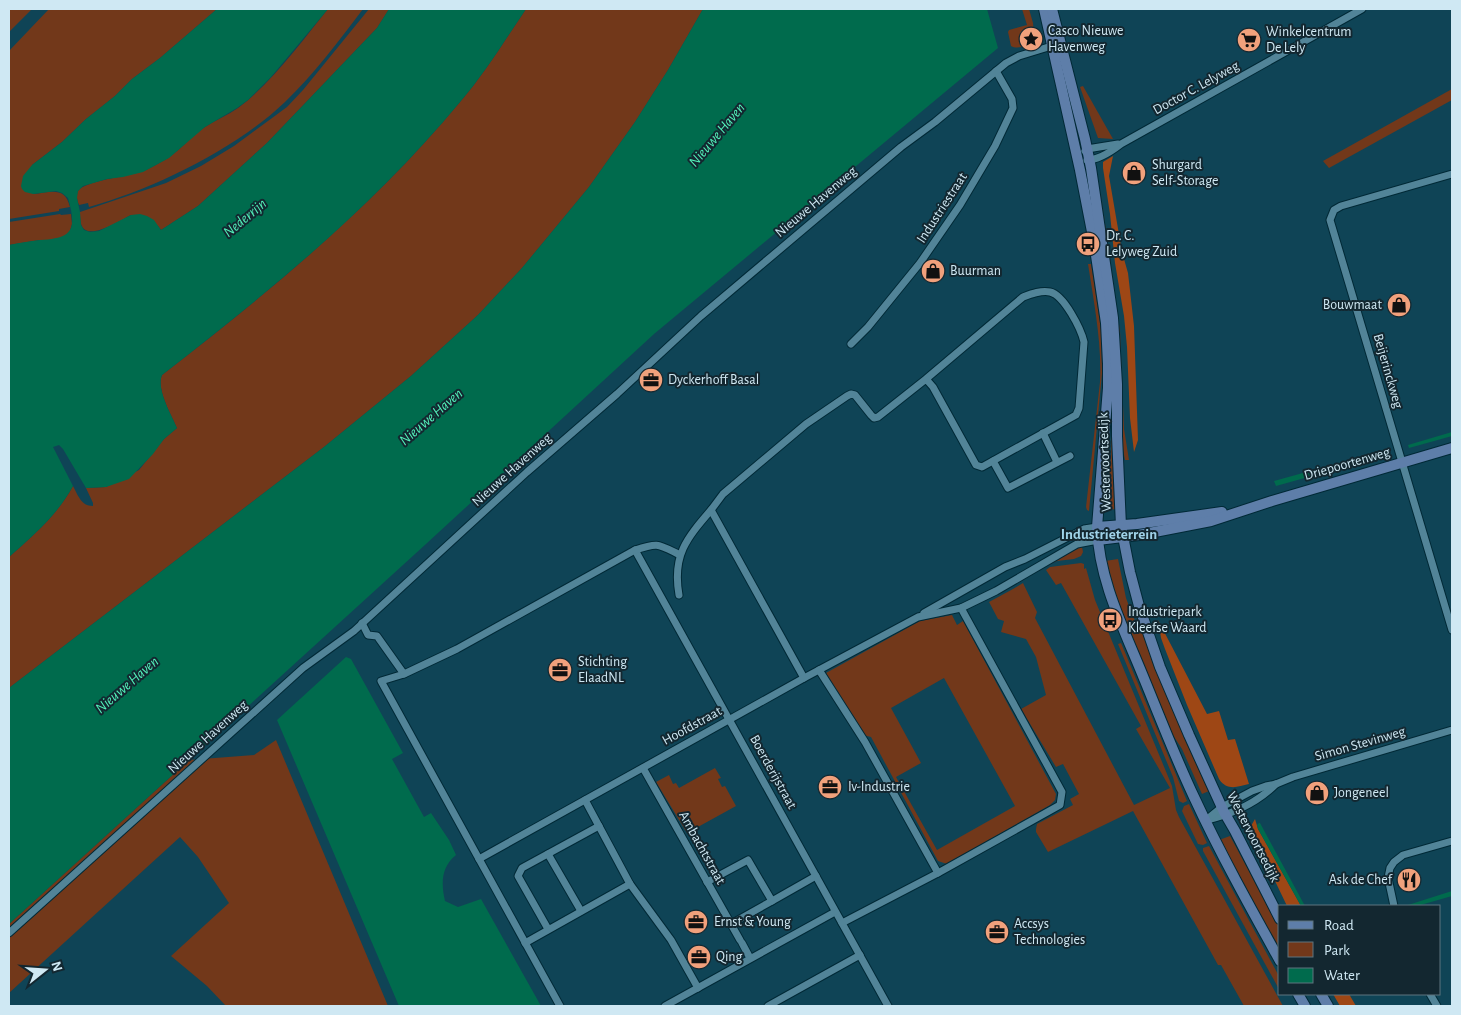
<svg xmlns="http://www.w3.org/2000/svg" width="1461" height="1015" font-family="'Alegreya Sans',sans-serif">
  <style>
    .green { fill: #72381a; fill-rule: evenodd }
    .forest { fill: #9e4715 }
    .water { fill: #006b4d }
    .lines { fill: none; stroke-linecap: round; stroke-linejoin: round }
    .street-casing { stroke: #012936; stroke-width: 9 }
    .secondary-casing { stroke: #012936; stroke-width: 12 }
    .street { stroke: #528498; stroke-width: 7 }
    .secondary { stroke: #5e7ea9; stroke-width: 10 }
    .labels { text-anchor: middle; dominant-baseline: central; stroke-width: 4; stroke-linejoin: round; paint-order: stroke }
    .poi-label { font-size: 14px; fill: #cfe8f3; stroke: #132730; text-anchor: start }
    .street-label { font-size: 14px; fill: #cfe8f3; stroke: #132730 }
    .water-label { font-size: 15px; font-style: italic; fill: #53f1ba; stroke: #132730 }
    .neighbourhood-label { font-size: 15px; font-weight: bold; fill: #9fd2e8; stroke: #132730 }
  </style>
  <rect width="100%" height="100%" fill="#0f4456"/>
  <g class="green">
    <path d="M9,9H32L9,32Z"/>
    <path d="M49,9H217L160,58L132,79L115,96L86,119L62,142L32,165L33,194C51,192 65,186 70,207L59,209V211L9,219V51Z"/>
    <path d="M328,9H363C339,41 314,74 285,102C236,149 154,189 89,207L88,203L79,205C77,200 76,195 78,191C84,181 128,176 140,172C147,170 154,166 161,162C178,154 189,137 205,127C216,120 228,115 238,108C271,84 303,40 328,9Z"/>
    <path d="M369,9H389L377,28L267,143L198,206L161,230L158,226L131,215C121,220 92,239 83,228C80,224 80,217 80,212L166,183L201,166L234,146L287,107L303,90Z"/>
    <path d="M526,9H703L668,70L635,122L589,187L522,268L478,315L411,376L324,447L9,688V557C33,536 58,514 73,486C78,495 81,506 93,506V503L86,488L106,487L139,470L164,439L177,428C171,414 156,389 162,375C269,292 373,207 460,102C485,73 505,40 526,9Z"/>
    <path d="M1022,9H1029L1033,23L1035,42C1028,45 1018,50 1011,46L1008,32L1009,30L1027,25Z"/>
    <path d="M1083,86L1113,139L1098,138L1080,87Z"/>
    <path d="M1452,89V100L1329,168L1323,161Z"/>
    <path d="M1089,173L1110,308L1116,509L1106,510L1111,456V361L1085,175Z"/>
    <path d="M1098,173L1120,331L1124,429L1129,460H1125L1122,444L1105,247V222Z"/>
    <path d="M60,214L61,215L71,214L72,224L70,231L65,237L50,241L40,240L9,245V222Z"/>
    <path d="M1088,264H1091L1101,329L1102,373L1089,511L1087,510L1086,507L1100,382C1102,343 1094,303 1088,264Z"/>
    <path d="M1082,547L1083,552L1081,556L1074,559L1057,561L1044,567L1068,552Z"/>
    <path d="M1118,559L1126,598L1133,617L1143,634L1195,761L1209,791L1202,794L1182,749L1167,726L1117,601L1105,561Z"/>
    <path d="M1081,563L1084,564V569L1086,568L1095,600L1172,786L1176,810L1179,817L1283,1006H1244L1221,965H1218L1133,811L1048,852L1036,832V829L1037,824L1073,805L1070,799L1079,794L1063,764L1056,767L1021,709L1046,695L1036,657L1026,639L1001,632L1004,621L998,619L989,602L1013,589L1023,583L1037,612L1035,618L1134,805L1170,788L1136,729L1141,726L1061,583L1056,585L1046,570L1050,567Z"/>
    <path d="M952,615L957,625L963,621L1056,794L1055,800L1050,805L947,864L938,861L871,737L863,735L846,710L826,673L920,621ZM944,678L1015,806L937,850L896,777L921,763L891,708Z"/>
    <path d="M1121,643L1187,801L1183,803L1179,801L1173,777L1118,644Z"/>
    <path d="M276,740L388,1006H226L207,986L171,956L229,903L198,857L180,837L9,993V924L189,760L254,755Z"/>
    <path d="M715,768L721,778L718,779L722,787L725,786L736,806L687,833L656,782L669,775L673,784L676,783L679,788Z"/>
    <path d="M1189,804L1207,843L1203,845L1198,844L1182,811L1184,806Z"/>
    <path d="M1230,836L1280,929V953L1219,840Z"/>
    <path d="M1209,846L1280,978V991L1203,851V848Z"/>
  </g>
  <g class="forest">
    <path d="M1113,156L1109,176L1122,252L1128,273L1134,326L1138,440L1134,452L1130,418L1127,347L1124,316L1115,263L1110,214L1103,168V162Z"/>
    <path d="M1158,620L1207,714L1219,711L1228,740L1235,739L1249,784C1237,787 1227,791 1219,779L1187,705L1165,649L1161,638Z"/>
    <path d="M1255,819L1258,829L1301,906H1287L1251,831V826Z"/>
    <path d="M1333,994H1349L1356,1006H1340Z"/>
  </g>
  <g class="water">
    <path d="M217,9H328L271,77L248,100L237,108L205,127L169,158L143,172L123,177L107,179L83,186L78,191L77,198L80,212L81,225L84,230L90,232L99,231L131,215L140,214L147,216L154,220L161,230L198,206L267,143L377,28L389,9H526C505,40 485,73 460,102C372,208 270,291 162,375C156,389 171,414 177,428L164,439L153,454L129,479L106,487L86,488L63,449L59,445L53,447L73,486C58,514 33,536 9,557V245C19,243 29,241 40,240C73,238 77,230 68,198L62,193L56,191L33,194L25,192L22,189L21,186L23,176L32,165L62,142L86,119L115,96L132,79L160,58Z"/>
    <path d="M703,9H987L998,48L654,334L426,544L9,924V688L324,447L411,376L478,315L522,268L589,187L635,122L668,70Z"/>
    <path d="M1452,432V436L1409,448L1408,445Z"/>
    <path d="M1386,450L1387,455L1276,486L1274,481Z"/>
    <path d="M346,657L351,659L403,753L392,759L424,817L431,813L449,840L456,855C441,867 441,884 445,901L458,907L481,899L541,1006H399L277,720Z"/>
    <path d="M1259,823H1260L1305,906H1301L1258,829L1257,825Z"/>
    <path d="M1452,891V896L1417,906H1408V905Z"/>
  </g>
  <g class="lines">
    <g class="street-casing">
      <g id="street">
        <path d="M1085,151L1087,149L1118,144"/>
        <path d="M1087,160C1099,160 1112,151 1121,144L1362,9"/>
        <path d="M1452,174L1341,206L1334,210L1330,220L1452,630"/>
        <path d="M851,344L868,327L920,263L960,205L995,146L1013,108L1012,99L996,71"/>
        <path d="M1043,433L1057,462"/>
        <path d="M993,461L1008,488L1070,456"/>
        <path d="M635,550L888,1006"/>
        <path d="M679,595C672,555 687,538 711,510"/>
        <path d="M924,613L1005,567L1025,559L1084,529L1097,527"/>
        <path d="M362,623L368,635L377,636L404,674L381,681L560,1006"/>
        <path d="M819,670L865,742L938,873"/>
        <path d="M404,674L457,649L635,550C659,542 658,544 680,555"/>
        <path d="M804,678L711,510L723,494L806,424L847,396L851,394L855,395L871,415L874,418L878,417L926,379L1023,297C1031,294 1041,290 1050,292C1064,295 1081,329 1084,342L1079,408L1076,415L982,467L976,465L933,387L926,379"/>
        <path d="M643,768L740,940"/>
        <path d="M585,800L630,884L671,940L698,988"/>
        <path d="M1207,820C1232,814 1257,803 1276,784"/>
        <path d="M1205,821L1222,807L1252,791L1266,786L1276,784L1293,777L1452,730"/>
        <path d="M548,854L581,911"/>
        <path d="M479,859L804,678L918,617L961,608L996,591L1077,544L1098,540"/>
        <path d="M707,882L748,860L772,901L731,924"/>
        <path d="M772,901L816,876"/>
        <path d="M1394,906L1388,878L1390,868L1394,862L1403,855L1452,841"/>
        <path d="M842,923L938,873L1060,805L1062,792L961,608"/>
        <path d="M548,929L518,876L522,868L599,826"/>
        <path d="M9,933L303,668L354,631L527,472L617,394L701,316L901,147L935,122L1006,63L1019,56L1055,45"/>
        <path d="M525,943L630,884"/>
        <path d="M742,943L750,958"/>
        <path d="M1430,994L1437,1006"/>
        <path d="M665,1006L835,912"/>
        <path d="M768,1006L860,955"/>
      </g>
    </g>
    <g class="secondary-casing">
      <g id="secondary">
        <path d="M1044,9L1080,170L1094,242L1106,323L1108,364V388L1097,527C1099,582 1125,631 1145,681C1161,720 1176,759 1194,797C1220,853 1250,907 1280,961"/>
        <path d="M1052,9L1085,139L1091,168L1113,318L1117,384V436L1121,526L1130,572L1139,606L1160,667L1189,735L1224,812L1235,831L1280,919"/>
        <path d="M1097,527L1137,524L1222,512"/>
        <path d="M1098,540L1139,535L1211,521L1272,501L1452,448"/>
        <path d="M1298,994L1305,1006"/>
        <path d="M1321,994L1328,1006"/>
      </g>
    </g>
    <use href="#street" class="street"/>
    <use href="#secondary" class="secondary"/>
  </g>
  <defs>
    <g id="sight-disc" transform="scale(1.25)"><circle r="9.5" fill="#f1a17c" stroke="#132730"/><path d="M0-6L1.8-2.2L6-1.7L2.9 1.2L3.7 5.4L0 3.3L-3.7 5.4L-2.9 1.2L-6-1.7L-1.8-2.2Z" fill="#111"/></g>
    <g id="supermarket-disc" transform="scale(1.25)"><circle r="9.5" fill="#f1a17c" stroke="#132730"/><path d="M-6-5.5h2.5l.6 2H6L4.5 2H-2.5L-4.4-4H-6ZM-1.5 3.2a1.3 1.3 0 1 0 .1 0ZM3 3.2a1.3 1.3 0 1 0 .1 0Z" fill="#111"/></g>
    <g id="shop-disc" transform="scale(1.25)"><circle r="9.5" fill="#f1a17c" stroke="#132730"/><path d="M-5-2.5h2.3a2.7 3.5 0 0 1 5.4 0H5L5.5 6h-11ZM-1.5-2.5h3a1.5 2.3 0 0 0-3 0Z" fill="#111"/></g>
    <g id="bus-disc" transform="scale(1.25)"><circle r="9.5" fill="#f1a17c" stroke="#132730"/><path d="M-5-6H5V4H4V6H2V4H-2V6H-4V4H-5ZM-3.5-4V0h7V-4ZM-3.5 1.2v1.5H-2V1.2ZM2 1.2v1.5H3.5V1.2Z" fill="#111"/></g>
    <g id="office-disc" transform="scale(1.25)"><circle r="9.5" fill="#f1a17c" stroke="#132730"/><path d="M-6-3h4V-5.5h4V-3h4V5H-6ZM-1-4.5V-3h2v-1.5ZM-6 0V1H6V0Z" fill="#111"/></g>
    <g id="restaurant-disc" transform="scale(1.25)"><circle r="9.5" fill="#f1a17c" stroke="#132730"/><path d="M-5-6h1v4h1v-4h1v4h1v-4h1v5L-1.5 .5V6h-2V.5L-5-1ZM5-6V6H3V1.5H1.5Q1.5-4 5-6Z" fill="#111"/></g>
  </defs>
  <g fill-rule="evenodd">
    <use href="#sight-disc" x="1031" y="39"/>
    <use href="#supermarket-disc" x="1249" y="40"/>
    <use href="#shop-disc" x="1134" y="173"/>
    <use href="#bus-disc" x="1088" y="244"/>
    <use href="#shop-disc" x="933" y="271"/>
    <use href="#shop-disc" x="1399" y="305"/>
    <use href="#office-disc" x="651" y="380"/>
    <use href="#bus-disc" x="1110" y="620"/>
    <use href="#office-disc" x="560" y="670"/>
    <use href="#office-disc" x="830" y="787"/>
    <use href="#shop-disc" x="1317" y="793"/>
    <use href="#restaurant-disc" x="1409" y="880"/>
    <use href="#office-disc" x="696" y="922"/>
    <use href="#office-disc" x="997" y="932"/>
    <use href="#office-disc" x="699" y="957"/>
  </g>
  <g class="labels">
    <g class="poi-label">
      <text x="1048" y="31">Casco Nieuwe<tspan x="1048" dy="16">Havenweg</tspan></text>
      <text x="1266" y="32">Winkelcentrum<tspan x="1266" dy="16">De Lely</tspan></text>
      <text x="1152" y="165">Shurgard<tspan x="1152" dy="16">Self-Storage</tspan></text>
      <text x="1106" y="236">Dr. C.<tspan x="1106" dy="16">Lelyweg Zuid</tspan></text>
      <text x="950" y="271">Buurman</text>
      <text x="1382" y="305" text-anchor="end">Bouwmaat</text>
      <text x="668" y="380">Dyckerhoff Basal</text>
      <text x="1128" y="612">Industriepark<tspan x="1128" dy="16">Kleefse Waard</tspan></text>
      <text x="578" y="662">Stichting<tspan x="578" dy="16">ElaadNL</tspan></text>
      <text x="848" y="787">Iv-Industrie</text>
      <text x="1334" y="793">Jongeneel</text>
      <text x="1392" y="880" text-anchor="end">Ask de Chef</text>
      <text x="714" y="922">Ernst &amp; Young</text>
      <text x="1014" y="924">Accsys<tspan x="1014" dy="16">Technologies</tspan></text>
      <text x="716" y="957">Qing</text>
    </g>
    <g class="street-label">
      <text transform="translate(1196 88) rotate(-29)">Doctor C. Lelyweg</text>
      <text transform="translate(816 202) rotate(-40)">Nieuwe Havenweg</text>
      <text transform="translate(942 208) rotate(-57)">Industriestraat</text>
      <text transform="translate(1388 371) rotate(74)">Beijerinckweg</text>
      <text transform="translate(1105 462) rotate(-92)">Westervoortsedijk</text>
      <text transform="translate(1347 464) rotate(-16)">Driepoortenweg</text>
      <text transform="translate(512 470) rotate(-42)">Nieuwe Havenweg</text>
      <text transform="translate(692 726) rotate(-29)">Hoofdstraat</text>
      <text transform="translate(208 737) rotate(-42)">Nieuwe Havenweg</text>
      <text transform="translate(1360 744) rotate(-16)">Simon Stevinweg</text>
      <text transform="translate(773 772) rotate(61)">Boerderijstraat</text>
      <text transform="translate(1253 837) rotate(63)">Westervoortsedijk</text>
      <text transform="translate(702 848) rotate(61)">Ambachtstraat</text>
    </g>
    <g class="water-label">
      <text transform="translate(717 135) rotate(-50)">Nieuwe Haven</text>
      <text transform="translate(245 218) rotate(-40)">Nederrijn</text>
      <text transform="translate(431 417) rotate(-41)">Nieuwe Haven</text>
      <text transform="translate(127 685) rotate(-41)">Nieuwe Haven</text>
    </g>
    <g class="neighbourhood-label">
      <text x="1109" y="534">Industrieterrein</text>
    </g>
  </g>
  <rect width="1461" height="1015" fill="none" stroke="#cfe8f3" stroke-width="20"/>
  <rect x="1278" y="905" width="162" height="90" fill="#132730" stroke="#5e747e"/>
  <rect x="1288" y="921" width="25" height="8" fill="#5e7ea9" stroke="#5e747e"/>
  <text x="1324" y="930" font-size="15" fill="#cfe8f3">Road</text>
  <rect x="1288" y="942" width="25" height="15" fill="#72381a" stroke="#5e747e"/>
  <text x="1324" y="955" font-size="15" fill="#cfe8f3">Park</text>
  <rect x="1288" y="968" width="25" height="15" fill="#006b4d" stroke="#5e747e"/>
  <text x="1324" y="980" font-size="15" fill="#cfe8f3">Water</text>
  <g transform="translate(45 970) rotate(73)" stroke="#132730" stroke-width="4" paint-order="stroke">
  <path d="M0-4L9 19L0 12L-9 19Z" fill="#cfe8f3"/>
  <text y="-8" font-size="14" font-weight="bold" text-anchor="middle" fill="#cfe8f3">N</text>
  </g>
</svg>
